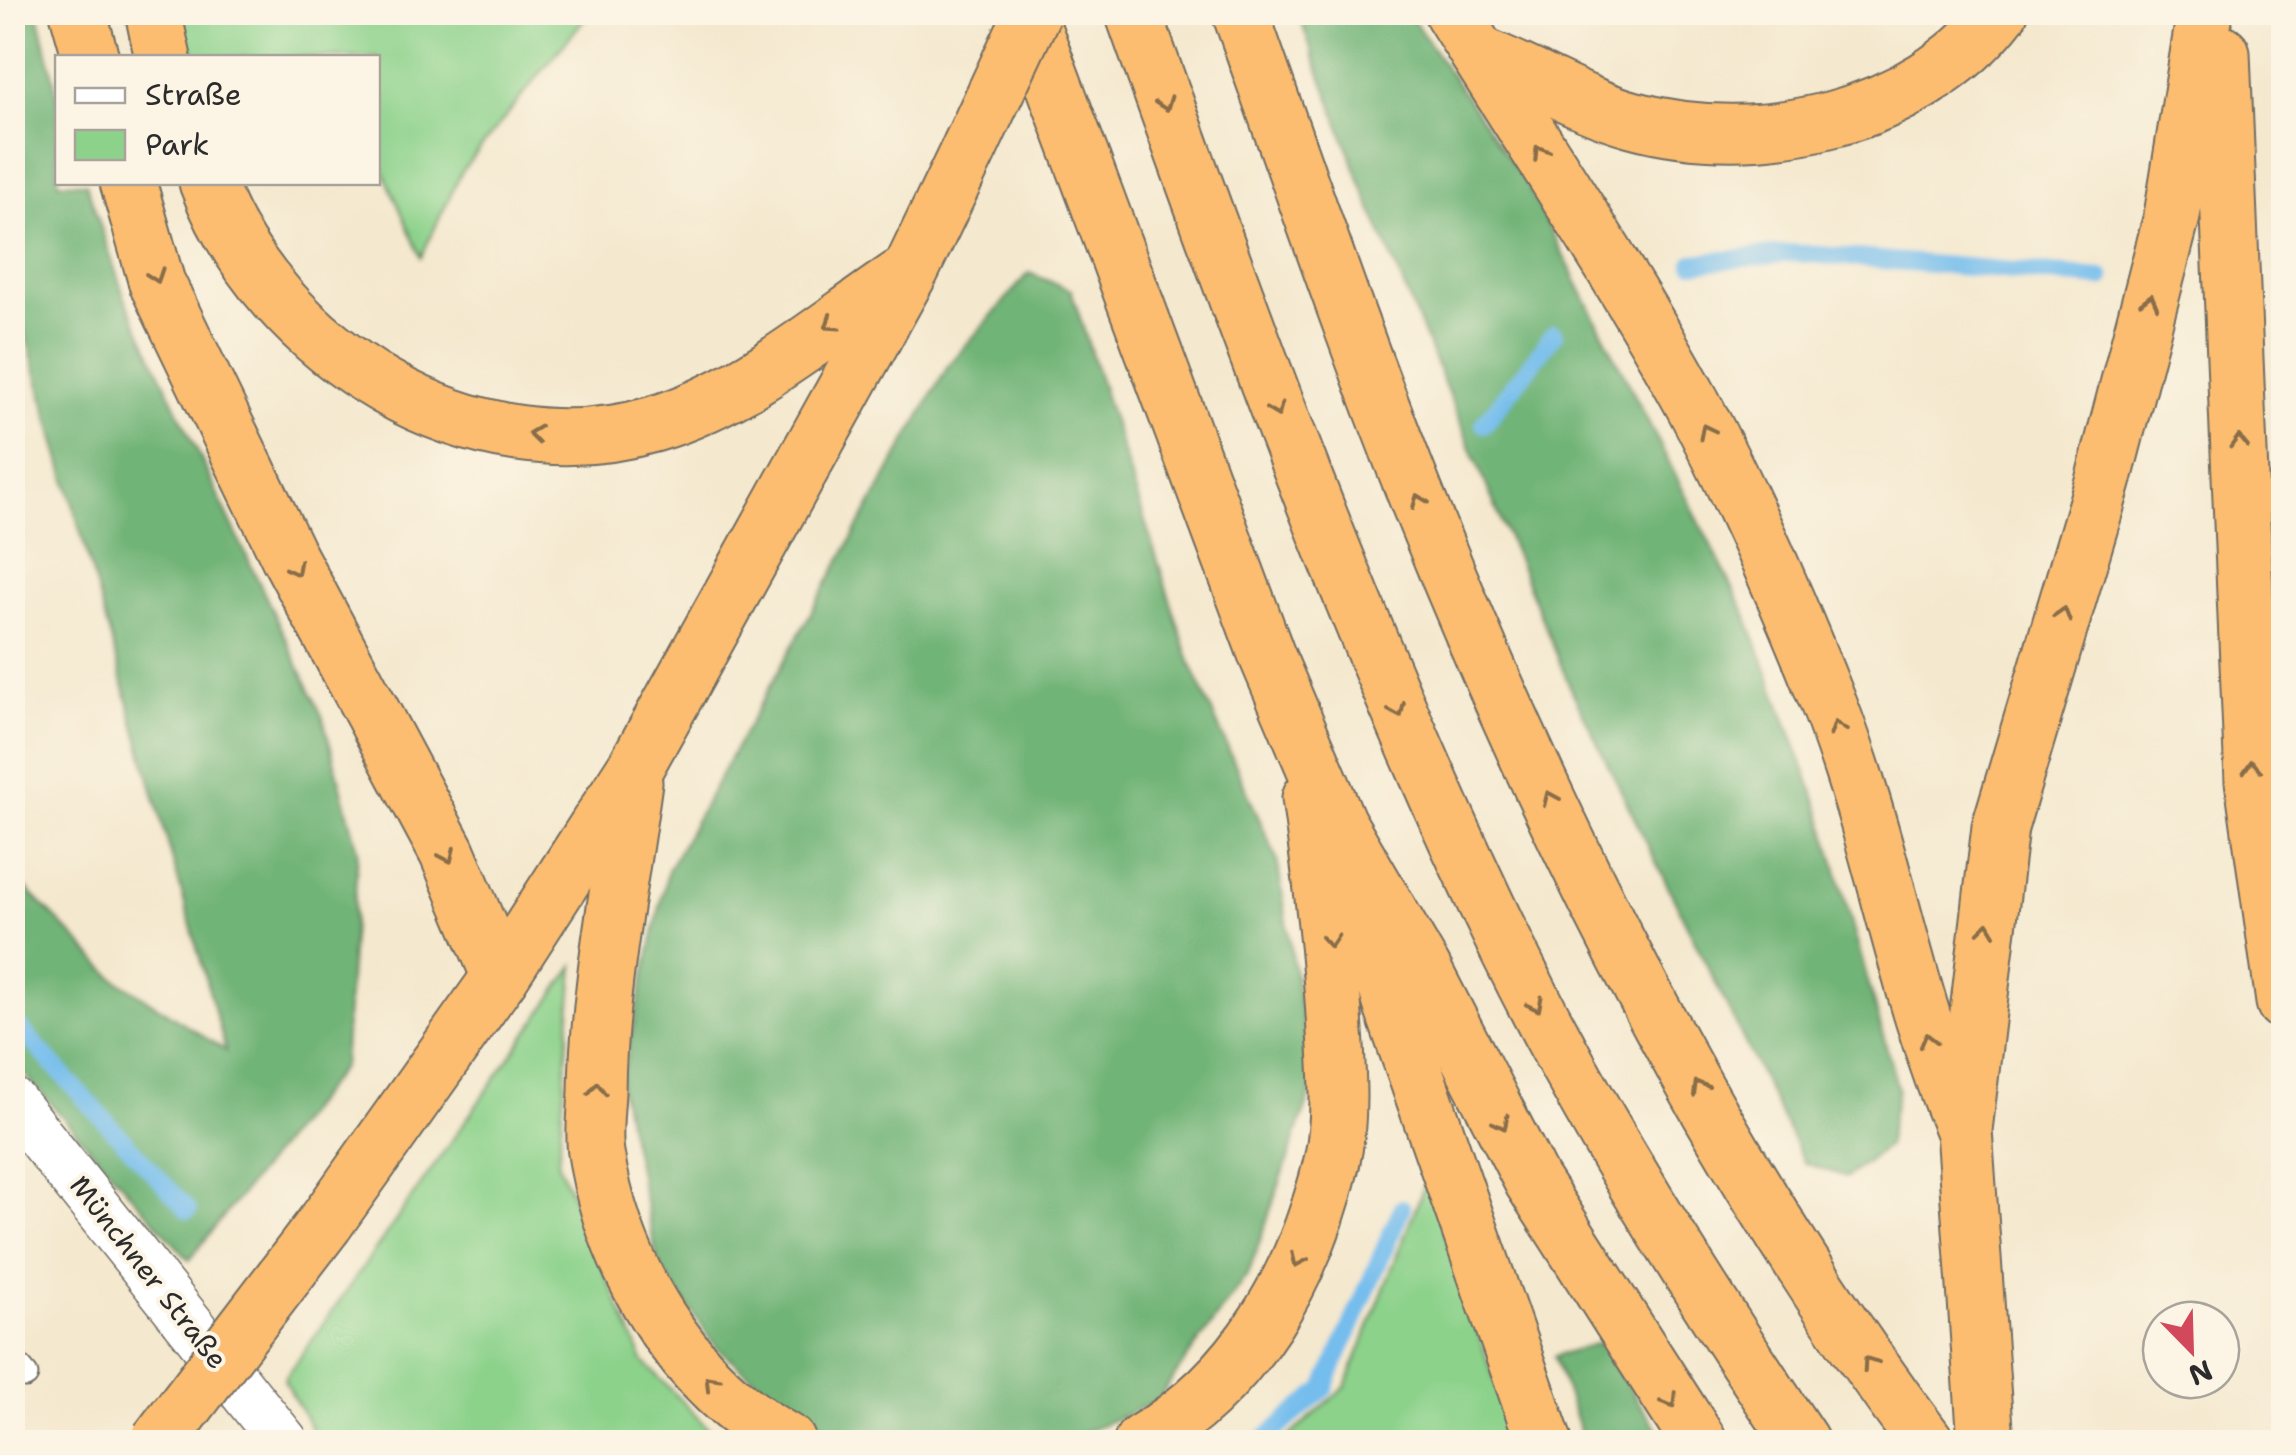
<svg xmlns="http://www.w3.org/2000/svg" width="2296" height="1455" font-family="'Shantell Sans',sans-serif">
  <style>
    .green { fill: #8cd28b; stroke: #5c7e5b; stroke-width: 2.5 }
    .forest { fill: #71b477; stroke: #4e7051; stroke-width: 2.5 }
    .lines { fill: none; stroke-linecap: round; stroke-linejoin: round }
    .stream { stroke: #75bded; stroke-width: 18 }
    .lane-casing { stroke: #716d64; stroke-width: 29 }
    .street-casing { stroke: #716d64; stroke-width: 51 }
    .highway-casing { stroke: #716d64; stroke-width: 59 }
    .lane { stroke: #fff; stroke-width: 25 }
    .street { stroke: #fff; stroke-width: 48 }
    .highway { stroke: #fcbd6f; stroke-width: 55 }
    .highway-bridge-casing { stroke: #716d64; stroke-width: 59; stroke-linecap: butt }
    .highway-bridge { stroke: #fcbd6f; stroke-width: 55 }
    .oneway { stroke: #896d4a }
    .labels { text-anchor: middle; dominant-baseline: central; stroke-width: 8; stroke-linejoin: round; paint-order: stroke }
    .street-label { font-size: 28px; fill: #2b2b2b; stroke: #fcf5e5 }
  </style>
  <rect width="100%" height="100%" fill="#fcf5e5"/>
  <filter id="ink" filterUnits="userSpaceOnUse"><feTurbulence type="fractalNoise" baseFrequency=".01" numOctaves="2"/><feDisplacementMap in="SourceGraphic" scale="20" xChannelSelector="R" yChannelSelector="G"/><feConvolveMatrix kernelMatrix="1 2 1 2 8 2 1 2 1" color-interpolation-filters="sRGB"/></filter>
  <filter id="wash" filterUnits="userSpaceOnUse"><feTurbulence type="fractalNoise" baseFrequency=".0048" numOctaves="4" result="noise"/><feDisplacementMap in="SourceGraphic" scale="40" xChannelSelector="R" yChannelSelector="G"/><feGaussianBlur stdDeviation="2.25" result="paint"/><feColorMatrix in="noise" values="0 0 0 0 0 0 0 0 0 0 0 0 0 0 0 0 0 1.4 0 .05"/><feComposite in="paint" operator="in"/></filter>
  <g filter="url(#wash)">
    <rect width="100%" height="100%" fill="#f4e8ce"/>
    <g class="green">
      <path d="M177,13H589L462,171L421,257L378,159V58L192,57Z"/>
      <path d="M574,966L558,1164L643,1361L721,1442H319L284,1380Z"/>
      <path d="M1427,1179L1515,1442H1283L1346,1386Z"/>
    </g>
    <g class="forest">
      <path d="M38,13L57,94L58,182L86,183L124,296L323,718L358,850L343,1066L189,1260L13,1061V875L114,978L226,1051L13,290V13Z"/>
      <path d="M1298,13H1408L1528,186L1745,612L1821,813L1898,1089L1887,1146L1847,1177L1804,1163L1571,689L1360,181Z"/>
      <path d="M1029,273L1071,290L1191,665L1277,859L1313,1087L1249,1272L1156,1402L1061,1442L864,1441L800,1416L717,1348L658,1263L620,1086L668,870L948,366Z"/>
      <path d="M1599,1343L1666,1442H1584L1554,1356Z"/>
    </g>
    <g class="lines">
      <g class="stream">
        <path d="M1693,263L1795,253L2102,278"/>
        <path d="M1484,424L1554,334"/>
        <path d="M12,1020L188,1210"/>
        <path d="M1261,1442L1324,1389L1402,1208"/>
      </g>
    </g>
  </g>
  <g filter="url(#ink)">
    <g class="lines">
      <g class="lane-casing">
        <path id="lane" d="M12,1360L25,1375"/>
      </g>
      <g class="street-casing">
        <path id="street" d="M12,1102L284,1442"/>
      </g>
      <g class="highway-casing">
        <g id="highway">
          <path d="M78,12L91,58"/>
          <path d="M153,12L163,58"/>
          <path d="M1027,12L1267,656L1338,823L1423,969L1532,1181L1699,1442"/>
          <path d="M1133,12C1246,330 1361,646 1508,950C1592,1122 1695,1284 1801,1442"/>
          <path d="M1240,12C1301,183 1359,355 1427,523C1556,843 1719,1167 1926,1442"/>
          <path d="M1452,12C1533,143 1620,270 1694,406C1745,502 1788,601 1828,702C1883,841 1904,990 1962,1127"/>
          <path d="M2222,53L2253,781L2284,1002"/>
          <path d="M1478,54C1531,73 1577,104 1632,119C1758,154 1917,120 2000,12"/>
          <path d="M128,182L157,283L288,555L447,852L500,977"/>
          <path d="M207,182C271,352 472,478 654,424C746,397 822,330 901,277"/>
          <path d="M634,782C620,885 598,989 597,1092C596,1112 593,1134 596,1153C614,1269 684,1385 788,1442"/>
          <path d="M1363,907L1392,1006L1544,1442"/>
          <path d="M326,1222L500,977L636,766L911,270L970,147"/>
          <path d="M1142,1442C1245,1382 1305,1276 1332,1161C1341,1121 1338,1073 1335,1032C1331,953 1321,876 1310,798"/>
          <path d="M1986,1442L1964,1130L2000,827L2103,482L2172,216L2205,12"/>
        </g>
      </g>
      <use href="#lane" class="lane"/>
      <use href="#street" class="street"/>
      <use href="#highway" class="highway"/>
      <g class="highway-bridge-casing">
        <g id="highway-bridge">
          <path d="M970,147L1033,12"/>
          <path d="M158,1442L326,1222"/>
        </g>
      </g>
      <use href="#highway-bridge" class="highway-bridge"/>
    </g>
    <defs><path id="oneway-chevron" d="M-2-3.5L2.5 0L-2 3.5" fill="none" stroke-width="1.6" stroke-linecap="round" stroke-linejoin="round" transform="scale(2.5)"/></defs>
    <g class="oneway">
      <use href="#oneway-chevron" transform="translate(1165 104) rotate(70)"/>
      <use href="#oneway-chevron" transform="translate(1540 152) rotate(-122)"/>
      <use href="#oneway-chevron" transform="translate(156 276) rotate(71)"/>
      <use href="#oneway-chevron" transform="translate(2150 301) rotate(-75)"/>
      <use href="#oneway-chevron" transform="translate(831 324) rotate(146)"/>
      <use href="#oneway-chevron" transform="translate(1276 410) rotate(69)"/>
      <use href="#oneway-chevron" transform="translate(1706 431) rotate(-117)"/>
      <use href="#oneway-chevron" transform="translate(535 434) rotate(-173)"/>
      <use href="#oneway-chevron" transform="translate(2239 442) rotate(-92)"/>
      <use href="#oneway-chevron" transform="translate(1419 501) rotate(-111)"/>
      <use href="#oneway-chevron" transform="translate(295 569) rotate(62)"/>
      <use href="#oneway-chevron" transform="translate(2063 614) rotate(-73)"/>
      <use href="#oneway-chevron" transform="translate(1398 711) rotate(66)"/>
      <use href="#oneway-chevron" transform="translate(1837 728) rotate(-108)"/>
      <use href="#oneway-chevron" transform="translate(2252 767) rotate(-93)"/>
      <use href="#oneway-chevron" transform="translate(1550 798) rotate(-114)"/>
      <use href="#oneway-chevron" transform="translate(448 856) rotate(65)"/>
      <use href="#oneway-chevron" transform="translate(1987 929) rotate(-83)"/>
      <use href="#oneway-chevron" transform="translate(1330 941) rotate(86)"/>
      <use href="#oneway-chevron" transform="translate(1536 1005) rotate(63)"/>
      <use href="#oneway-chevron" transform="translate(1928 1040) rotate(-105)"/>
      <use href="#oneway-chevron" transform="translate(1699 1087) rotate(-120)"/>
      <use href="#oneway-chevron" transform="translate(597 1089) rotate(-89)"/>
      <use href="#oneway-chevron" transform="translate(1502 1123) rotate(63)"/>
      <use href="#oneway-chevron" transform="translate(1298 1260) rotate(115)"/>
      <use href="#oneway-chevron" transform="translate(1869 1363) rotate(-125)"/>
      <use href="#oneway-chevron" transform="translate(711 1382) rotate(-134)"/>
      <use href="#oneway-chevron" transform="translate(1670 1401) rotate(58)"/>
    </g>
  </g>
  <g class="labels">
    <g class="street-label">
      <text transform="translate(149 1272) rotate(52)">Münchner Straße</text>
    </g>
  </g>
  <rect width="2296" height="1455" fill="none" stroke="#fcf5e5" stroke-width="50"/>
  <rect x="55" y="55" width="325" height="130" fill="#fcf5e5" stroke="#a8a49b" stroke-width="2.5"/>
  <rect x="75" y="88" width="50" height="15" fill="#ffffff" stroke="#a8a49b" stroke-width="2.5"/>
  <text x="145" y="105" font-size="30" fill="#2b2b2b">Straße</text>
  <rect x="75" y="130" width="50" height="30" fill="#8cd28b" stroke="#a8a49b" stroke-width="2.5"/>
  <text x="145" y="155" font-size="30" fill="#2b2b2b">Park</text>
  <g transform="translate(2191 1350) rotate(157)"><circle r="48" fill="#fcf5e5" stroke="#a8a49b" stroke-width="2.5"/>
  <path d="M0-8L18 38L0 25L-18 38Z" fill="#d1495b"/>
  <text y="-15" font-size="28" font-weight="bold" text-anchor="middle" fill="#2b2b2b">N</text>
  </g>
</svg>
